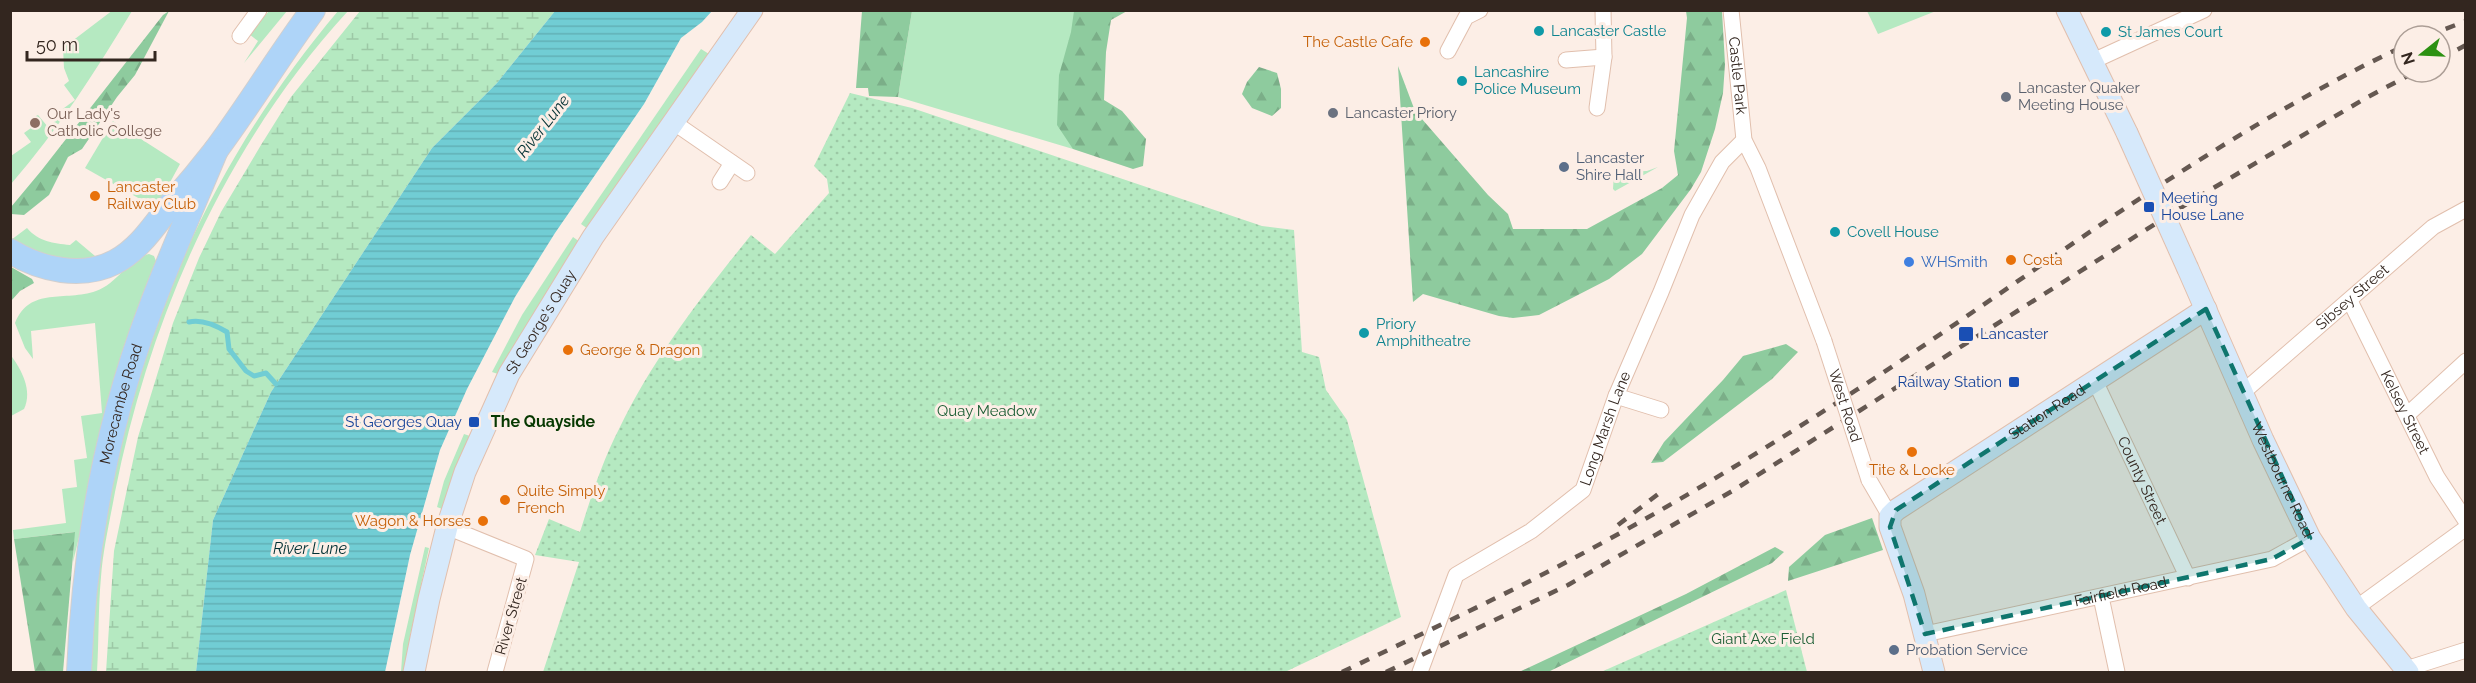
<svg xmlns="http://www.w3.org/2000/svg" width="2476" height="683" font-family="Raleway,sans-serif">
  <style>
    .green { fill: #b5e9c1 }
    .forest { fill: url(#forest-firs) }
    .wetland { fill: url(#wetland-marsh) }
    .park { fill: url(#park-dots) }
    .water { fill: url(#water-rules) }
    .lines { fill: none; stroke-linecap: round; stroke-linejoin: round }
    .stream { stroke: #71cdd4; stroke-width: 5 }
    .street-casing { stroke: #e1bfad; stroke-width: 17 }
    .secondary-casing { stroke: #e1bfad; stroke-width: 23 }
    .primary-casing { stroke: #d2cfce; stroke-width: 26 }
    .street { stroke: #fff; stroke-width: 15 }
    .secondary { stroke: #d6e9fb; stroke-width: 21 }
    .primary { stroke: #aed4f8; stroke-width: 24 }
    .rail { stroke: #655851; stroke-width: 4.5; stroke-dasharray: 10 10; stroke-linecap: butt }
    .street-bridge-casing { stroke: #e1bfad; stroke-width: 17; stroke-linecap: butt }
    .secondary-bridge-casing { stroke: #e1bfad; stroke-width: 23; stroke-linecap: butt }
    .street-bridge { stroke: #fff; stroke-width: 15 }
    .secondary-bridge { stroke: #d6e9fb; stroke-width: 21 }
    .marked { fill: #0f766e; fill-opacity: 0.2; stroke: #0f766e; stroke-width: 4.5; stroke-dasharray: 12 8; stroke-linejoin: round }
    .culture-dot { fill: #0f9aa8; stroke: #fceee6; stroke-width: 2 }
    .food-dot { fill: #e8710a; stroke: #fceee6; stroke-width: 2 }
    .worship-dot { fill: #6b7280; stroke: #fceee6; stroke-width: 2 }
    .education-dot { fill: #8d6e63; stroke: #fceee6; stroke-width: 2 }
    .service-dot { fill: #5c6f8a; stroke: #fceee6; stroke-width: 2 }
    .transit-dot { fill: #1a4fb4; stroke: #fceee6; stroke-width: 2 }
    .shop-dot { fill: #3f7fe0; stroke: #fceee6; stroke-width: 2 }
    .labels { text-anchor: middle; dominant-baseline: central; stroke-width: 6; stroke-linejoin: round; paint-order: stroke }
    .culture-label { font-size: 15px; fill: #0d838f; stroke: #fceee6; text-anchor: start }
    .food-label { font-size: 15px; fill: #c56008; stroke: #fceee6; text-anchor: start }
    .street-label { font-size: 15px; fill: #33261f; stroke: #fceee6 }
    .worship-label { font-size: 15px; fill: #5b616d; stroke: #fceee6; text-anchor: start }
    .education-label { font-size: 15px; fill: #785e54; stroke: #fceee6; text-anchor: start }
    .service-label { font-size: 15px; fill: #4e5e75; stroke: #fceee6; text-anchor: start }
    .transit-label { font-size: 15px; fill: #164399; stroke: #fceee6; text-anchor: start }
    .shop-label { font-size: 15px; fill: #366cbe; stroke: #fceee6; text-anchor: start }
    .park-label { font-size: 15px; fill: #1b5d33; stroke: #fceee6 }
    .water-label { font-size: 16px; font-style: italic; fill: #013033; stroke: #fceee6 }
    .neighbourhood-label { font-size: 16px; font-weight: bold; fill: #063800; stroke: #fceee6 }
  </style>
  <defs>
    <pattern id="forest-firs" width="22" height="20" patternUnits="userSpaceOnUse" patternTransform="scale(1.5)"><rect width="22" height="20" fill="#8ecb9e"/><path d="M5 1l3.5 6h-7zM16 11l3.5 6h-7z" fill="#7bae88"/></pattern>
    <pattern id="wetland-marsh" width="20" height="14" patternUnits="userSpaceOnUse" patternTransform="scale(1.5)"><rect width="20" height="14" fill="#b5e9c1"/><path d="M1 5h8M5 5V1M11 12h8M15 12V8" fill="none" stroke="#9cc8a5"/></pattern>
    <pattern id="park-dots" width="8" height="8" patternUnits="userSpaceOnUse" patternTransform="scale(1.5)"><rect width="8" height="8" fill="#b5e9c1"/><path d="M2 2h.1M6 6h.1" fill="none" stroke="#9cc8a5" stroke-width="1.8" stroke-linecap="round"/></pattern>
    <pattern id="water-rules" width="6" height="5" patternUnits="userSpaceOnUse" patternTransform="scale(1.5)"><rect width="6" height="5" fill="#71cdd4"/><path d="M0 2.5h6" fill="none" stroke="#62b0b6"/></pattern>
  </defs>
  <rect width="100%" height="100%" fill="#fceee6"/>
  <g class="green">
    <path d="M113,10L132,11C95,72 58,130 11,184V156L31,142L24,133L38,123L34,117L38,115L48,127L56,120L53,116L75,100L64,85L69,81L64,68L63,48Z"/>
    <path d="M269,11H287L244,63L258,41L249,34Z"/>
    <path d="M338,11H348C226,144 150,316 115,492C110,520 103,549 101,577C98,609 99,641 97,672H89C94,601 102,531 116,461C120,441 127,420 133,400C172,256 242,125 338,11Z"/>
    <path d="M912,11H1076L1073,149L898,97Z"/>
    <path d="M1867,11H1936L1878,34Z"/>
    <path d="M701,49L709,54L588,229L581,224Z"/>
    <path d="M113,121L180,164L156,208L85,168Z"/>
    <path d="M1658,167L1615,191L1613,189L1614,172L1647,171Z"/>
    <path d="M27,228C39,242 53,243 70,245L76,240L95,256C66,268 37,253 11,240Z"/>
    <path d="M573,237L580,242L498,374L492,372L522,315Z"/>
    <path d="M149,254L154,256L156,261L126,344L73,562L74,532L14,539L13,530L66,523L62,489L77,487L74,460L87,458L81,416L102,413L95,323L31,331L33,359L25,348L15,323C30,286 65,302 96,291C117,284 128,259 149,254Z"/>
    <path d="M10,354C21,369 33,390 24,409L11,416Z"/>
    <path d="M464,434L470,436L450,483L442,509L437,507L444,481Z"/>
    <path d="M425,547L429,548L410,636L406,672H401L403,644Z"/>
  </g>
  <g class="forest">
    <path d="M169,11L135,75L117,97L82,149L68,157L49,195L24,215L11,214V207L41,171L163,15Z"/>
    <path d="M862,11H912L898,97L869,96L868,88H856Z"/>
    <path d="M1074,11H1127L1111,20L1106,52L1104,100L1122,111L1146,139L1143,166L1133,169L1073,149L1057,125L1059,75L1071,32Z"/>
    <path d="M1686,11H1722L1725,64L1723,93L1715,129L1701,172L1691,189L1642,254L1609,279L1539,315L1513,318L1499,316L1423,294L1413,302L1398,66L1415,111L1488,195L1508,214L1513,229H1587L1662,188L1678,175L1674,151L1687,18Z"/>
    <path d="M1259,67L1277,73L1281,89V108L1272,116L1252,108L1242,94L1247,82Z"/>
    <path d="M11,267L32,279L34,283L20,291L11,301Z"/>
    <path d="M1786,344L1798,352L1772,379L1663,462L1651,463L1664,442L1723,380L1743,356Z"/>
    <path d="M1872,518L1883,550L1788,581L1789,567L1825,535Z"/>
    <path d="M75,532L63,672H35L14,539Z"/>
    <path d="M1775,547L1784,552L1772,563L1548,672H1519L1686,594Z"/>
  </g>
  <path class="wetland" d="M360,11H555L497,83L432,148L271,392L213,520L196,672H106L114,551L138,437L173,323L199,258L221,212L261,145L291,97Z"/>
  <g class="park">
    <path d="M850,93L912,108L1262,226L1294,230L1302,352L1319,357L1326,390L1347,420L1401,617L1285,672H543L579,562L535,555L549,519L580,532C591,497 602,462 619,429C653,358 702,296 751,235L775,254L829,193L827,179L814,166Z"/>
    <path d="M1786,590L1807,672H1601Z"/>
  </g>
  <path class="water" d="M555,11H712L702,22L681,38L644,104L555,233L515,297L467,389L440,450L410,555L385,672H196L213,520L271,392L432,148L497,83Z"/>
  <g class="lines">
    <path class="stream" d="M189,322C201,319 217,326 227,332L229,349L246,371L254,376L266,373L276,384"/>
    <g class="street-casing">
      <g id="street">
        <path id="s1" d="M1731,10L1744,140L1758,168L1824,341"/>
        <path d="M240,36L259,10"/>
        <path d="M1448,51L1466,17L1480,10"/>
        <path d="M1566,60L1604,57"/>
        <path d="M2093,61L2204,10"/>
        <path d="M1597,108L1604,57L1603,10"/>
        <path d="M673,122L747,173"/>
        <path d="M720,182L732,163"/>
        <path id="s2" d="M2350,301L2437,477L2466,521"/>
        <path id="s3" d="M2095,381L2188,578"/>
        <path id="s4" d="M2242,393L2433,227L2466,209"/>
        <path d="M1616,396L1661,410"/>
        <path d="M2407,415L2466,361"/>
        <path d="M1869,480L1890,516"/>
        <path d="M447,527L526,559L495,672"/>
        <path d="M2101,597L2117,672"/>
        <path d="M2356,608L2466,528"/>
        <path id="s5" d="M1925,634L2272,559L2310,538"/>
        <path d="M2406,669L2466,650"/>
        <path id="s6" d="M1420,672L1456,575L1531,531L1583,490L1616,396L1661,292L1692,215L1722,162L1744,140"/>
      </g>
    </g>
    <g class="secondary-casing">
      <g id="secondary">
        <path d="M2067,10L2127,133"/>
        <path id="s7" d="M2188,269L2263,440L2310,538L2356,608L2408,672"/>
        <path id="s8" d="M414,672L429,599L447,527L465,472L509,374L593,237L752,10"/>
        <path id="s9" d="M1934,672L1914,594L1890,527V516L1896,510L2206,309"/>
      </g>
    </g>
    <g class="primary-casing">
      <g id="primary">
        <path d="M10,251C41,270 82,279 115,262C140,249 155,224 172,203C187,186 202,168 216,150C250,104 279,56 313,10"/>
        <path id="s10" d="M79,672C84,549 106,426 150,310C170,256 194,203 216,150"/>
      </g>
    </g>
    <use href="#street" class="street"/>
    <use href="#secondary" class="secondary"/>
    <use href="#primary" class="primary"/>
    <g class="rail">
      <path d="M2427,36L2466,21"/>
      <path d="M2440,59L2466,45"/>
      <path d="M1618,525L1662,491"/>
      <path d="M1342,672C1415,637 1488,603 1559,566C1662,512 1761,452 1858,389C2038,272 2209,138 2404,46"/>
      <path d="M1386,672L1568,585L1734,490L2193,200L2366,98L2415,72"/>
    </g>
    <g class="street-bridge-casing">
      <g id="street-bridge">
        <path id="s11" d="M1824,341L1869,480"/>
      </g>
    </g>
    <g class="secondary-bridge-casing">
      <path id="secondary-bridge" d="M2127,133L2188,269"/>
    </g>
    <use href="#street-bridge" class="street-bridge"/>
    <use href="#secondary-bridge" class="secondary-bridge"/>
  </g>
  <path class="marked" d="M2206,309L2310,538L2272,559L1925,634L1890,527L1896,510Z"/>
  <g class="culture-dot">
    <circle cx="1539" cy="31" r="6"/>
    <circle cx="2106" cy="32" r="6"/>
    <circle cx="1462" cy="81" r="6"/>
    <circle cx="1835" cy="232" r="6"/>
    <circle cx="1364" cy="333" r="6"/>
  </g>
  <g class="food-dot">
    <circle cx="1425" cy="42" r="6"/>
    <circle cx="95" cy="196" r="6"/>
    <circle cx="2011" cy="260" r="6"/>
    <circle cx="568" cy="350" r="6"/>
    <circle cx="1912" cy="452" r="6"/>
    <circle cx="505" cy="500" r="6"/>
    <circle cx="483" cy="521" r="6"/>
  </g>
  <g class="worship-dot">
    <circle cx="2006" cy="97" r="6"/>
    <circle cx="1333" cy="113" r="6"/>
  </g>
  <circle class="education-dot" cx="35" cy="123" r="6"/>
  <g class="service-dot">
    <circle cx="1564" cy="167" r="6"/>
    <circle cx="1894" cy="650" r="6"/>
  </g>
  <g class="transit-dot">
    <rect x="2143" y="201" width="12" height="12" rx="3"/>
    <rect x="1958" y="326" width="16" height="16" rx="3"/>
    <rect x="2008" y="376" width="12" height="12" rx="3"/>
    <rect x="468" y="416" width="12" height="12" rx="3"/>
  </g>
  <circle class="shop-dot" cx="1909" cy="262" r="6"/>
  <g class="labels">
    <g class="culture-label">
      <text x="1551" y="31">Lancaster Castle</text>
      <text x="2118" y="32">St James Court</text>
      <text x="1474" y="72">Lancashire<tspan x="1474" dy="17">Police Museum</tspan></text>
      <text x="1847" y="232">Covell House</text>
      <text x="1376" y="324">Priory<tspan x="1376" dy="17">Amphitheatre</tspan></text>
    </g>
    <g class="food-label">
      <text x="1413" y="42" text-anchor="end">The Castle Cafe</text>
      <text x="107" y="187">Lancaster<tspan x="107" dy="17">Railway Club</tspan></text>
      <text x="2023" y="260">Costa</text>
      <text x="580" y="350">George &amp; Dragon</text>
      <text x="1912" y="470" text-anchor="middle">Tite &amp; Locke</text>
      <text x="517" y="491">Quite Simply<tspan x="517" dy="17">French</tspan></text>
      <text x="471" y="521" text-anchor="end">Wagon &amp; Horses</text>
    </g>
    <g class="street-label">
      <text stroke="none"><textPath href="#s1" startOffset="66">Castle Park</textPath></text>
      <text stroke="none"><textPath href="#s4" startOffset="146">Sibsey Street</textPath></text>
      <text stroke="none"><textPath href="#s8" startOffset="375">St George's Quay</textPath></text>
      <text stroke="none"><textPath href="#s10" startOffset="272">Morecambe Road</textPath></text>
      <text stroke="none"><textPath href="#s11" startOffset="68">West Road</textPath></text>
      <text stroke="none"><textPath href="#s9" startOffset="351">Station Road</textPath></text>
      <text stroke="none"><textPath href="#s2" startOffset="124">Kelsey Street</textPath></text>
      <text stroke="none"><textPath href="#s6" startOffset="322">Long Marsh Lane</textPath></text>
      <text stroke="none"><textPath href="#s3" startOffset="110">County Street</textPath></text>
      <text stroke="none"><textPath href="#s7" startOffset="231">Westbourne Road</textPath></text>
      <text stroke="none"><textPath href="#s5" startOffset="200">Fairfield Road</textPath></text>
      <text transform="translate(511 616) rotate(-74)">River Street</text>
    </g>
    <g class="worship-label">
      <text x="2018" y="88">Lancaster Quaker<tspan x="2018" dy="17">Meeting House</tspan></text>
      <text x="1345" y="113">Lancaster Priory</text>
    </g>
    <g class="education-label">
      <text x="47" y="114">Our Lady's<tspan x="47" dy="17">Catholic College</tspan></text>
    </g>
    <g class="service-label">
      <text x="1576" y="158">Lancaster<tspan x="1576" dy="17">Shire Hall</tspan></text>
      <text x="1906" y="650">Probation Service</text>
    </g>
    <g class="transit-label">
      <text x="2161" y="198">Meeting<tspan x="2161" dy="17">House Lane</tspan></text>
      <text x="1980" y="334">Lancaster</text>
      <text x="2002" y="382" text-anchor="end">Railway Station</text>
      <text x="462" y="422" text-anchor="end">St Georges Quay</text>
    </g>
    <g class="shop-label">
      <text x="1921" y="262">WHSmith</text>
    </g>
    <g class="park-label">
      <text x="987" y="411">Quay Meadow</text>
      <text x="1763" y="639">Giant Axe Field</text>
    </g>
    <g class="water-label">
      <text transform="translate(543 126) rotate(-52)">River Lune</text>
      <text x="310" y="548">River Lune</text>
    </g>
    <g class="neighbourhood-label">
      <text x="543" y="421">The Quayside</text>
    </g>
  </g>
  <rect width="2476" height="683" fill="none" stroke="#33261f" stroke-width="24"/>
  <g transform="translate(2422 54) rotate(252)"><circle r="28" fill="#fceee6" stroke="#ac9e96" stroke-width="1.5"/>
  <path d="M0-4.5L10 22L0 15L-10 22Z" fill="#2c9112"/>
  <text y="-9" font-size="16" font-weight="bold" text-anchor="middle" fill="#33261f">N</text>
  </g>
  <path d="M27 51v9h128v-9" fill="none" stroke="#33261f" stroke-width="3"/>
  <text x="36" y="51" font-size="18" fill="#33261f" stroke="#fceee6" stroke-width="4.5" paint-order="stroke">50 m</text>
</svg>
